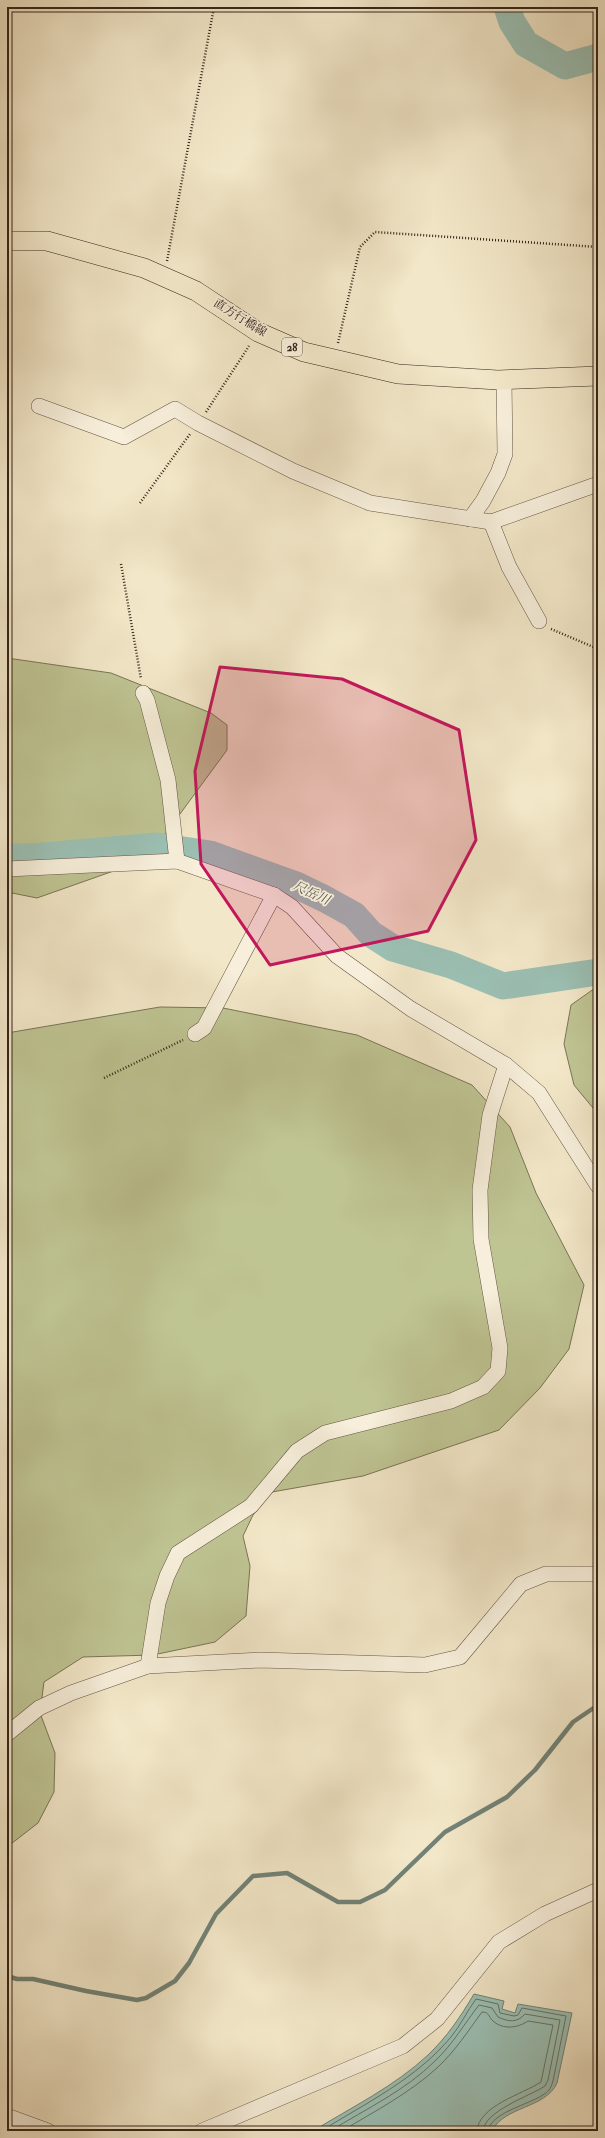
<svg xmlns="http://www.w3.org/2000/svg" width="605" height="2138" font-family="'IM FELL Double Pica','Noto Serif JP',serif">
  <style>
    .green { fill: #bfc493; stroke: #7a7456 }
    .water { fill: #9bc0b4; stroke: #728276 }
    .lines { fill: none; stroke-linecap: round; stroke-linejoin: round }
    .shore { stroke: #687267; stroke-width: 1 }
    .stream { stroke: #728276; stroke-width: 4.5 }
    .river { stroke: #9bc0b4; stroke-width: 27 }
    .minor-casing { stroke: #645546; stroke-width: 16 }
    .major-casing { stroke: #35241a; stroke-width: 20 }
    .path { stroke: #35241a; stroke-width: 2.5; stroke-dasharray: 1 2; stroke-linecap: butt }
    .minor { stroke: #f7efdb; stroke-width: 15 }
    .major { stroke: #f2e7c8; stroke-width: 19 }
    .marked { fill: #c2185b; fill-opacity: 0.2; stroke: #c2185b; stroke-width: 3; stroke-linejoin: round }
    .labels { text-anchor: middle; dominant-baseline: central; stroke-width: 3.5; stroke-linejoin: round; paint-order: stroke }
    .shield { fill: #f7efdb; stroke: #6f6154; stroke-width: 1 }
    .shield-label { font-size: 11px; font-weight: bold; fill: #35241a }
    .street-label { font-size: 12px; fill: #35241a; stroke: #f7efdb }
    .water-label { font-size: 13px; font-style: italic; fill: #545348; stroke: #f7efdb }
  </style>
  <rect width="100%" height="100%" fill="#f2e7c8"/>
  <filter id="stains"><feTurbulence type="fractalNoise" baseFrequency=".005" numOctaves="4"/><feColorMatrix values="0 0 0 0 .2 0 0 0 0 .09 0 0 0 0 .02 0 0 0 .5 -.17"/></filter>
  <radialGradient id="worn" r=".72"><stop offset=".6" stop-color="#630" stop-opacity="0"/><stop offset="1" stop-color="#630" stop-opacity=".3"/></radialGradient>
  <g class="green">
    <path d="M7,658L111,673L211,713L227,725V750L166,833L122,868L37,898L7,892Z"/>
    <path d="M598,986V1114L574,1085L564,1044L571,1005Z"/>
    <path d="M160,1007L223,1008L357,1035L472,1085L510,1127L536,1193L584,1285L569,1349L540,1388L499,1430L363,1476L272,1492L253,1515L243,1536L250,1566L246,1616L215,1642L153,1655L83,1657L44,1682L40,1713L55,1753L54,1792L38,1823L7,1847V1033Z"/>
  </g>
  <path class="water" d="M474,1994L504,2001L502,2009L515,2013L518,2004L572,2013L557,2083C545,2109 504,2106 492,2131H313C352,2107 395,2086 428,2055C447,2037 461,2016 474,1994Z"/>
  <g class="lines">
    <g class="shore">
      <path d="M321,2131C366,2103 416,2079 451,2037C461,2025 467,2011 476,1999L498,2004L500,2013L514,2016L518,2015L522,2008L566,2016L553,2081C552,2084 551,2088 549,2090C537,2104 491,2110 488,2131"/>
      <path d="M330,2131C366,2109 406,2090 435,2061C453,2044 464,2024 479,2005L492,2008L498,2017C509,2022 517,2023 525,2014L560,2020L548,2080L545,2086C530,2096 484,2111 483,2131"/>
      <path d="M342,2131C375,2111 410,2093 438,2067C456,2050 468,2031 482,2012C489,2012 488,2016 493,2021C503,2030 518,2028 528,2021L553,2025L541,2082C523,2094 478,2106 477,2131"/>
    </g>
    <path class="stream" d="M7,1976L17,1979H33L86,1991L137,2000L146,1998L175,1981L189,1963L216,1914L253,1876L287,1873L338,1902H360L385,1890L445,1832L507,1797L535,1770L573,1722L598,1705"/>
    <g class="river">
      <path d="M507,7L512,22L526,44L565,66L598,57"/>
      <path d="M7,857H32L157,846L210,854L296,885L325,899L354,915L371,934L393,948L451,965L503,986L598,972"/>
    </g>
    <g class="minor-casing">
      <g id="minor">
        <path d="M39,406L124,437L175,409L198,423L293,471L370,503L491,522L598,484"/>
        <path d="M470,519L483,501L498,473L505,454L504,380"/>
        <path d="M491,522L509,567L539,621"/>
        <path d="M143,693L147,700L168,780L177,861"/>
        <path d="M7,869L177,861L274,895L292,907L337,956L411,1009L506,1065L539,1093L598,1186"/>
        <path d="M195,1034L204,1028L274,895"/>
        <path d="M148,1666L158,1603L167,1576L178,1553L251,1506L297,1451L325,1433L451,1401L483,1387L498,1371L500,1348L481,1239L480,1190L490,1115L506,1065"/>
        <path d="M7,1734L39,1708L71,1693L148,1666L260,1660L425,1665L460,1657L521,1584L546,1574H598"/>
        <path d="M7,2116L48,2131"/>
        <path d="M202,2131L403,2046L437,2019L499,1942L545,1914L598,1890"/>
      </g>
    </g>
    <g class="major-casing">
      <path id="major" d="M7,241H47L144,268L196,291L258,332L304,352L398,374L498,380L598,376"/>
    </g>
    <g class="path">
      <path d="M167,261L214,7"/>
      <path d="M338,343L360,247L375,232L598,247"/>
      <path d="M206,412L249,346"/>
      <path d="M140,503L190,434"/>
      <path d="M121,564L141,679"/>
      <path d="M551,629L598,649"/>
      <path d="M104,1078L183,1040"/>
    </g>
    <use href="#minor" class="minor"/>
    <use href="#major" class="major"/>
  </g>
  <path class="marked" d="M220,667L342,679L459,730L476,840L428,931L270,965L201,864L195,771Z"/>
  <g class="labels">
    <rect class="shield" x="282" y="338" width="20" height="18" rx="3"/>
    <g class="shield-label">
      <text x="292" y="347">28</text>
    </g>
    <g class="street-label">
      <text transform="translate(240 318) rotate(32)">直方行橋線</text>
    </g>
    <g class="water-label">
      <text transform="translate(311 893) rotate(25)">尺岳川</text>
    </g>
  </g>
  <rect width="605" height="2138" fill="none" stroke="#f2e7c8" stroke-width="24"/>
  <rect x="8" y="8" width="589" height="2122" fill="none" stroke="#35241a" stroke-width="2"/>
  <rect x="12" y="12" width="581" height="2114" fill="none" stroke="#35241a"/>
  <rect width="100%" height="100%" filter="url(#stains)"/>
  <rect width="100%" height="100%" fill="url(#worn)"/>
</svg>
